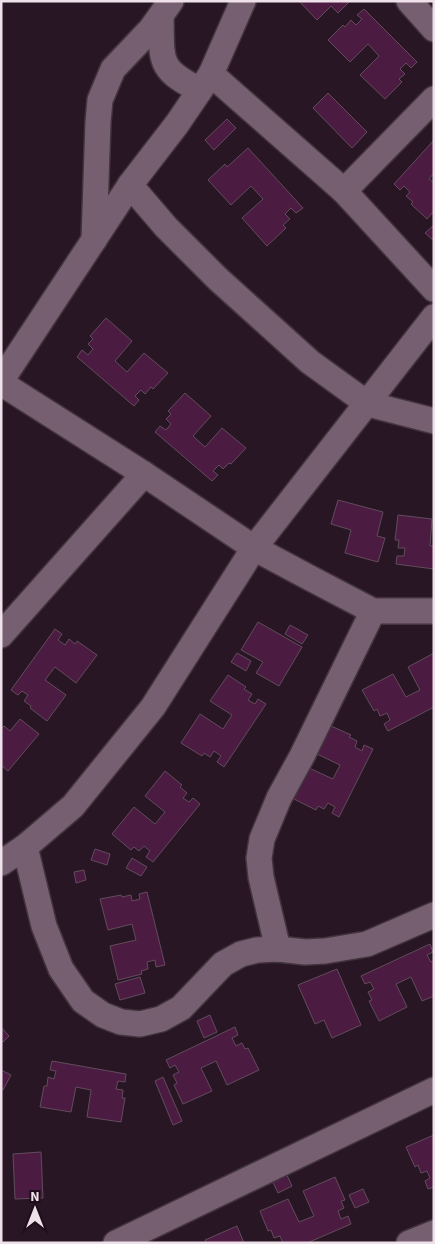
<svg xmlns="http://www.w3.org/2000/svg" width="435" height="1244" font-family="'Source Sans 3',sans-serif">
  <style>
    .building { fill: #4b1b41; stroke: #624c5c }
    .lines { fill: none; stroke-linecap: round; stroke-linejoin: round }
    .minor-casing { stroke: #42343e; stroke-width: 28 }
    .minor { stroke: #765f70; stroke-width: 25 }
  </style>
  <rect width="100%" height="100%" fill="#291624"/>
  <g class="building">
    <path d="M299,1H350L338,13L331,6L317,20Z"/>
    <path d="M364,9L417,62L411,68L406,63L400,69L405,74L399,79L402,82L385,99L360,75L379,56L368,44L350,62L328,40L343,25L345,27L351,20L356,25L362,19L357,15Z"/>
    <path d="M328,93L367,132L352,148L313,108Z"/>
    <path d="M227,119L236,128L214,150L205,140Z"/>
    <path d="M434,140V173L429,179L434,183V211L427,219L411,204L413,202L406,196L410,192L404,186L400,190L394,184Z"/>
    <path d="M248,148L303,208L296,213L291,208L285,214L290,219L283,225L286,228L267,246L242,218L263,199L251,186L231,205L208,180L225,164L227,167Z"/>
    <path d="M434,225V241L425,233Z"/>
    <path d="M106,318L132,341L115,361L127,372L144,353L168,373L153,389L151,387L145,394L141,390L135,396L139,400L134,406L77,357L82,350L88,355L93,349L88,344L93,339L90,336Z"/>
    <path d="M185,393L211,416L193,436L205,447L222,428L246,448L231,464L229,463L223,469L219,465L213,471L218,475L212,481L155,432L160,426L166,430L171,424L166,419L171,414L168,411Z"/>
    <path d="M338,500L383,512L377,536L385,538L378,562L345,553L351,530L331,524Z"/>
    <path d="M398,515L432,519L430,546H434V569L396,564L397,556H404L405,548H398L399,540H395Z"/>
    <path d="M258,622L302,647L279,686L256,673L263,662L241,650Z"/>
    <path d="M290,625L308,635L302,644L285,634Z"/>
    <path d="M55,629L62,634L58,640L65,645L69,639L75,644L77,641L97,655L76,683L55,667L45,680L66,695L47,721L30,708L31,706L24,701L28,695L22,691L18,695L11,690Z"/>
    <path d="M237,653L251,661L246,671L231,662Z"/>
    <path d="M434,653V707L388,731L384,724L390,720L387,713L380,716L377,709L374,711L362,690L393,674L406,697L420,690L408,667Z"/>
    <path d="M228,675L246,687L244,689L252,694L248,700L255,704L258,699L266,704L224,767L217,762L221,756L214,751L210,757L204,753L202,756L181,743L200,714L223,729L232,715L210,701Z"/>
    <path d="M20,719L39,734L8,771L1,765V729L4,726L10,731Z"/>
    <path d="M331,726L351,735L349,737L357,741L355,747L362,751L364,745L373,749L339,817L332,813L335,807L328,803L324,809L318,806L316,810L294,799L309,768L333,779L340,765L317,754Z"/>
    <path d="M165,771L182,785L180,787L187,793L183,798L189,802L193,798L200,804L153,862L146,857L150,851L144,846L139,851L134,847L131,850L112,834L134,807L155,824L165,812L145,796Z"/>
    <path d="M95,849L110,854L107,865L91,860Z"/>
    <path d="M132,858L147,867L141,876L126,868Z"/>
    <path d="M84,870L86,880L76,883L74,872Z"/>
    <path d="M147,892L165,965L156,967L155,960L147,962L148,969L141,971L142,974L118,980L110,946L136,940L132,924L108,930L100,899L121,895L122,897L131,895L132,901L140,899L139,894Z"/>
    <path d="M430,944L433,952L427,955L431,962L434,961V996L422,1001L411,977L396,984L407,1007L379,1021L369,1001L372,1000L368,992L374,989L370,982L365,984L361,976Z"/>
    <path d="M337,969L361,1025L332,1038L324,1020L315,1024L298,985Z"/>
    <path d="M140,977L145,993L120,1000L115,984Z"/>
    <path d="M210,1015L217,1032L204,1038L197,1021Z"/>
    <path d="M1,1027L9,1036L3,1042L1,1040Z"/>
    <path d="M235,1027L238,1035L232,1038L236,1046L242,1043L245,1049L248,1048L259,1070L227,1085L216,1061L201,1068L212,1091L183,1104L174,1085L177,1083L173,1075L179,1072L175,1065L170,1068L166,1060Z"/>
    <path d="M52,1061L126,1074L125,1082L118,1081L116,1089L123,1090L122,1098H125L121,1122L87,1117L91,1090L76,1087L71,1112L40,1107L44,1086H47L48,1077L54,1079L56,1071L50,1070Z"/>
    <path d="M1,1070L11,1075L3,1090L1,1089Z"/>
    <path d="M163,1077L182,1121L173,1125L155,1081Z"/>
    <path d="M434,1135V1187L428,1189L425,1181L430,1178L427,1171L421,1173L418,1165L415,1167L406,1147Z"/>
    <path d="M41,1152L43,1198L15,1199L13,1154Z"/>
    <path d="M285,1171L292,1186L278,1193L271,1178Z"/>
    <path d="M335,1177L345,1200L341,1201L344,1208L338,1211L341,1219L348,1216L351,1224L307,1243H283L280,1236L274,1238L271,1230L268,1231L260,1211L288,1199L299,1222L314,1216L303,1191Z"/>
    <path d="M363,1189L369,1202L355,1208L349,1195Z"/>
    <path d="M237,1226L244,1243H206L205,1240Z"/>
  </g>
  <g class="lines">
    <g class="minor-casing">
      <g id="minor">
        <path d="M409,1L434,29"/>
        <path d="M161,16C162,61 157,69 200,90"/>
        <path d="M211,74L344,191L434,289"/>
        <path d="M130,185L166,227L218,279L310,362L368,404L434,421"/>
        <path d="M344,191L434,99"/>
        <path d="M94,240L98,122L100,100L113,69L151,29L171,1"/>
        <path d="M1,381L130,185L177,124L211,74L243,1"/>
        <path d="M1,383L144,474L254,548L310,578L373,611H434"/>
        <path d="M1,635L144,474"/>
        <path d="M25,847L44,926L61,969L83,1001L103,1015L121,1022L140,1024L161,1019L181,1008L223,964L241,954L257,950L278,949L305,952L325,951L367,944L434,915"/>
        <path d="M1,863L25,847L73,806L153,707L254,548L434,317"/>
        <path d="M278,949L261,877L259,858L262,839L279,798L302,756L373,611"/>
        <path d="M116,1243L434,1090"/>
        <path d="M409,1243L434,1233"/>
      </g>
    </g>
    <use href="#minor" class="minor"/>
  </g>
  <rect width="435" height="1244" fill="none" stroke="#eee1ea" stroke-width="5"/>
  <g transform="translate(35 1209)" stroke="#1f0d1b" stroke-width="4" paint-order="stroke">
  <path d="M0-4L9 19L0 12L-9 19Z" fill="#eee1ea"/>
  <text y="-8" font-size="14" font-weight="bold" text-anchor="middle" fill="#eee1ea">N</text>
  </g>
</svg>
